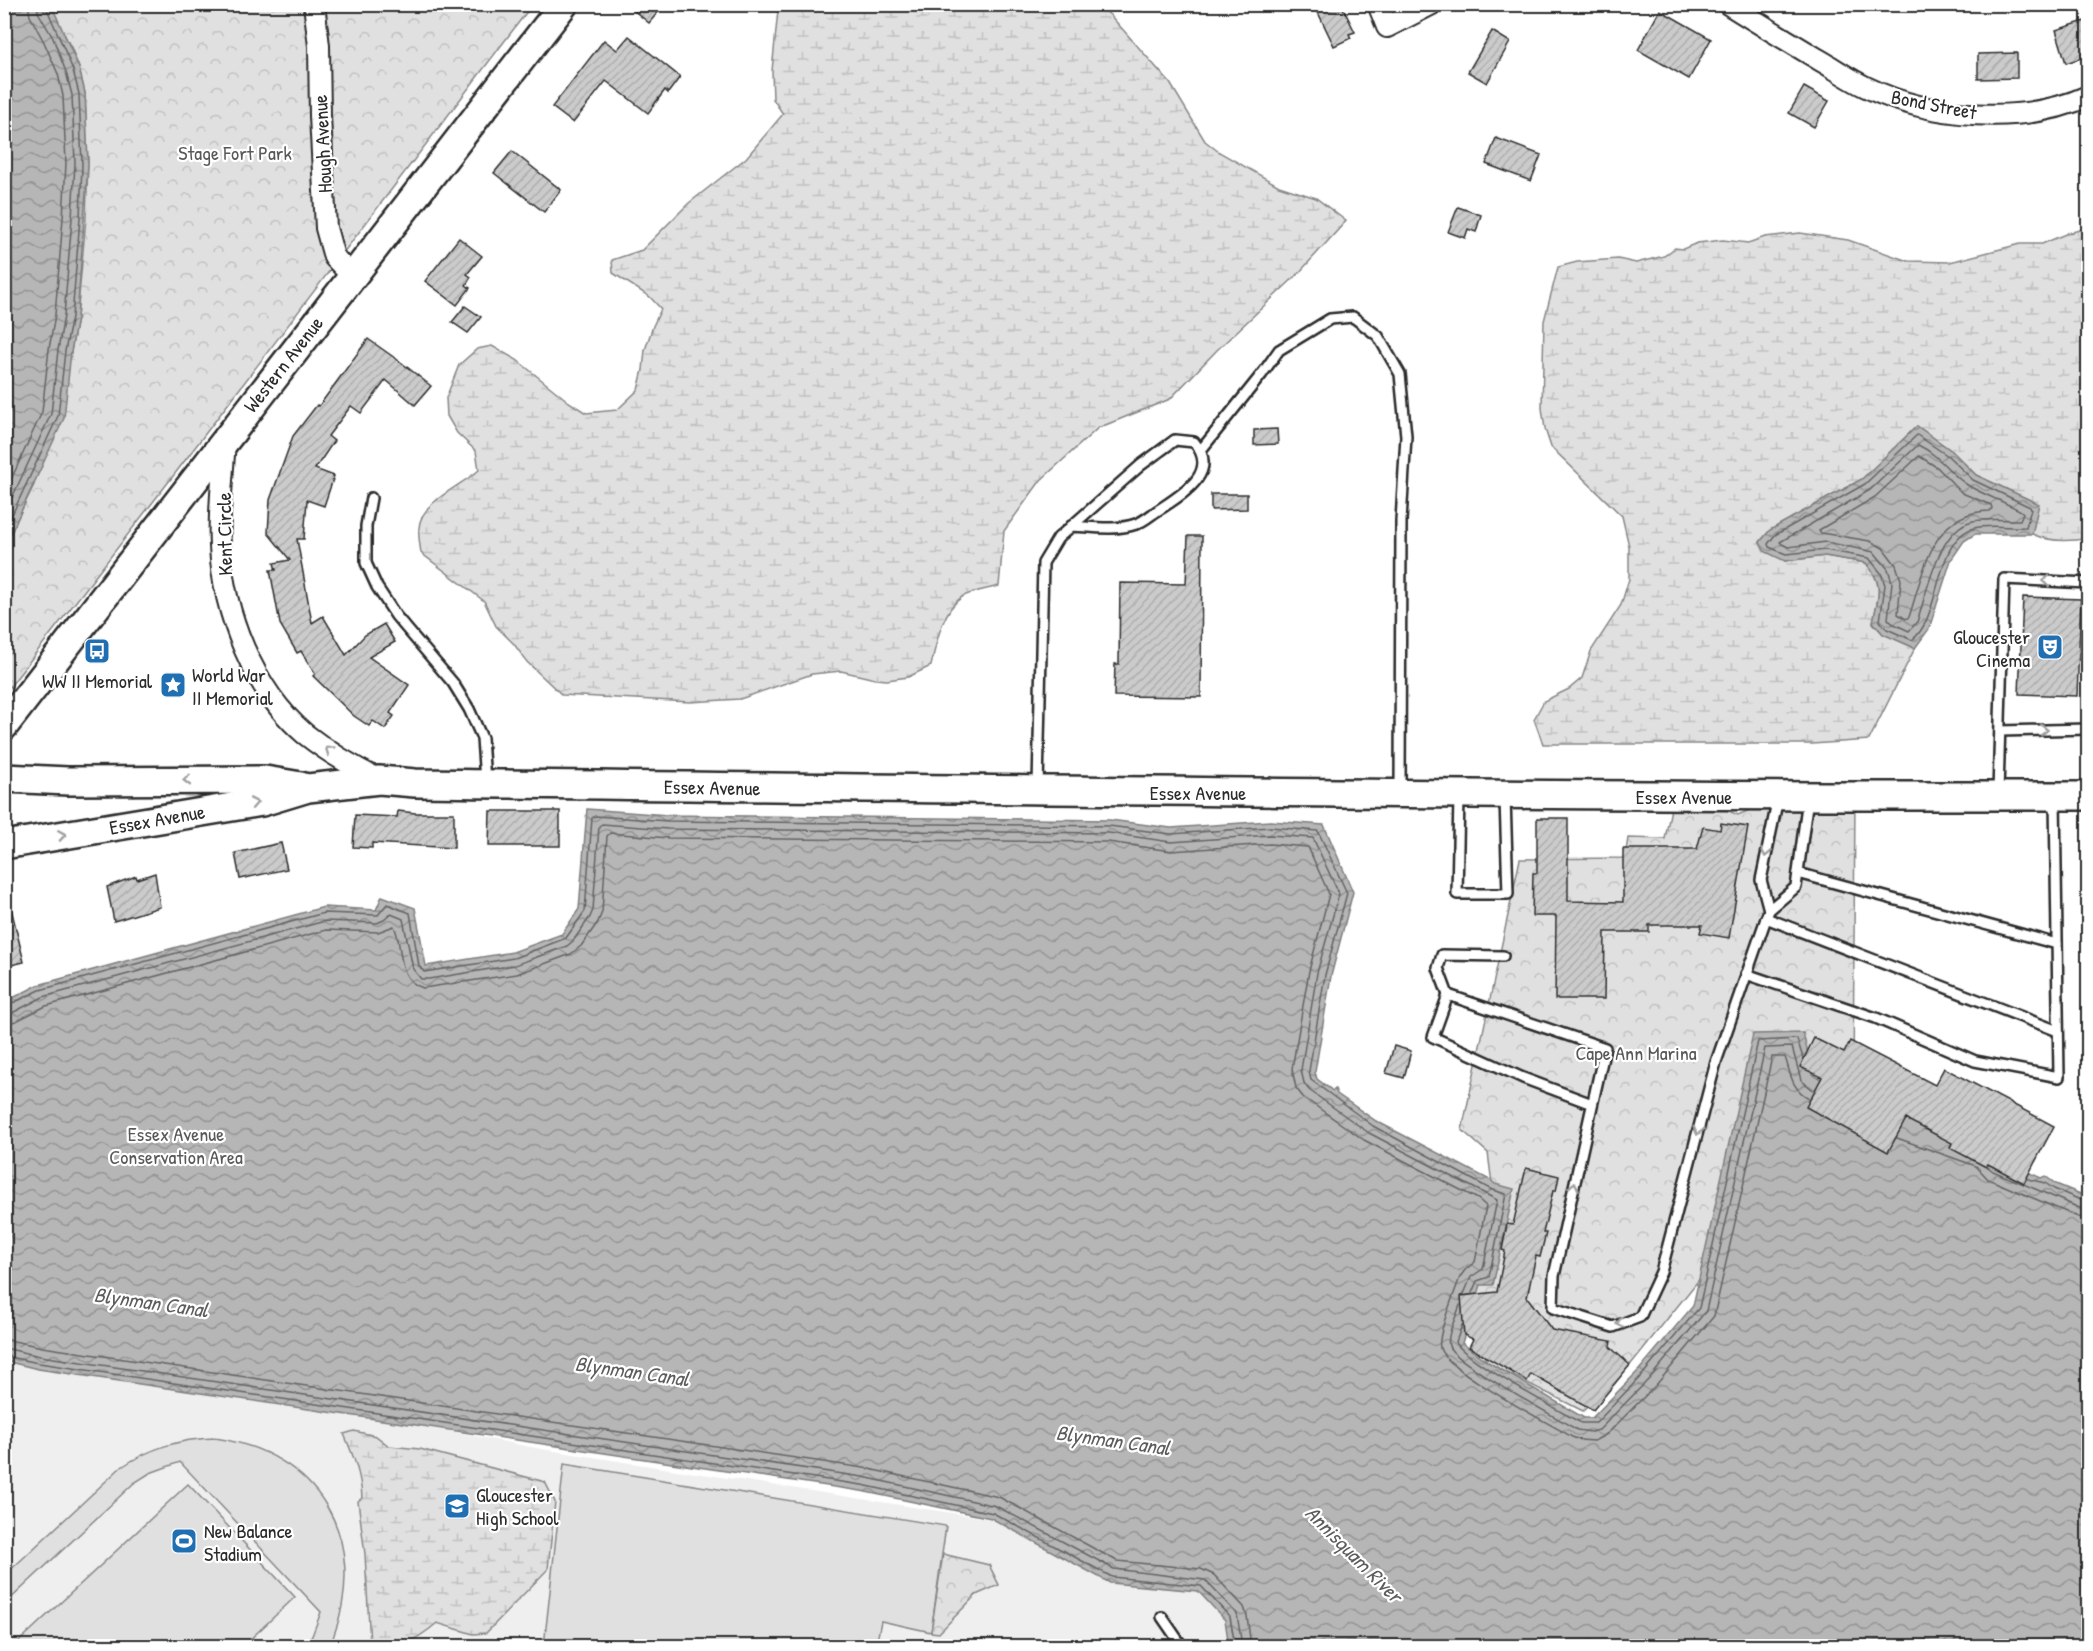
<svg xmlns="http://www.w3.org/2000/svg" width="2093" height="1651" font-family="'Patrick Hand',sans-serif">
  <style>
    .built { fill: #efefef }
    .grass { fill: #e0e0e0; stroke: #868686; stroke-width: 1.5 }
    .wetland { fill: url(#wetland-marsh); stroke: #868686; stroke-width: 1.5 }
    .park { fill: url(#park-crowns); stroke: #868686; stroke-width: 1.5 }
    .water { fill: url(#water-waves); stroke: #7e7e7e; stroke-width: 1.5 }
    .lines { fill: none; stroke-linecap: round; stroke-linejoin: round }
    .shore { stroke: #636363; stroke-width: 1.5 }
    .building { fill: url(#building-hatch); stroke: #2b2b2b; stroke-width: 1.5 }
    .lane-casing { stroke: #2b2b2b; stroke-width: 14 }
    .street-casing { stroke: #2b2b2b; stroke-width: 24 }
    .secondary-casing { stroke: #2b2b2b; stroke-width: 32 }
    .lane { stroke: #fff; stroke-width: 9 }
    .street { stroke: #fff; stroke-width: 20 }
    .secondary { stroke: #fff; stroke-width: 27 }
    .oneway { stroke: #a0a0a0 }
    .labels { text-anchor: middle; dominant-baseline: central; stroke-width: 4.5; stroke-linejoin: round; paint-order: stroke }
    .street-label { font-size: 20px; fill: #2b2b2b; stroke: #fff }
    .park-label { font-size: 20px; fill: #585858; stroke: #fff }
    .poi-label { font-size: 20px; fill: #2b2b2b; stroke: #fff; text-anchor: start }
    .water-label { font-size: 21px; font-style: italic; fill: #5c5c5c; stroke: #fff }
  </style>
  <defs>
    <pattern id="wetland-marsh" width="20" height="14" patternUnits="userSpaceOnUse" patternTransform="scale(1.5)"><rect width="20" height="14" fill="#e0e0e0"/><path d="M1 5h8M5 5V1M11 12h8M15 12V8" fill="none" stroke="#c0c0c0"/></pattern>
    <pattern id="park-crowns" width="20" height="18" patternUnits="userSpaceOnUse" patternTransform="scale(1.5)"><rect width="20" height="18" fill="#e0e0e0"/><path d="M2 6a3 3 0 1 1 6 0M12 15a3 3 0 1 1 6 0" fill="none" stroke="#c0c0c0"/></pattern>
    <pattern id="water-waves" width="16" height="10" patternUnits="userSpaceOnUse" patternTransform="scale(1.5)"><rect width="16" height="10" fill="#b6b6b6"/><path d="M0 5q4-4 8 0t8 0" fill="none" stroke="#949494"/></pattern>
    <pattern id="building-hatch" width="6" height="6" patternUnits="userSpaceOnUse" patternTransform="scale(1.5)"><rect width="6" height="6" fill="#cbcbcb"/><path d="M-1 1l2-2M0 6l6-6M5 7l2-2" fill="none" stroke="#aeaeae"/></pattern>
  </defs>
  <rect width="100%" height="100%" fill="#fff"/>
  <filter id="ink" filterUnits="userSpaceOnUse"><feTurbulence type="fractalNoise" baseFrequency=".0167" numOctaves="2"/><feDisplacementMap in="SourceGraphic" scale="12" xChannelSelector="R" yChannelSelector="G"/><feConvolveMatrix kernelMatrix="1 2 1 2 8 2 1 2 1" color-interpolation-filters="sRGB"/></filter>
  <g filter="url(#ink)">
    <path class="built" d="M4,1355L260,1394L541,1449L1003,1521L1225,1597L1232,1646H5Z"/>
    <g class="grass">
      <path d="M215,1438C319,1453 370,1539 333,1638L341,1646H305L312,1636L321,1612L180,1462L150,1473L134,1483L5,1604V1575L120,1468C150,1448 179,1439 215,1438Z"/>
      <path d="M564,1464L946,1526L931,1632L881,1621L876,1646H544Z"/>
      <path d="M188,1484L295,1597L243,1646H14Z"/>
    </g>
    <g class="wetland">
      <path d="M787,4L1097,5L1110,15L1170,83L1205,141L1219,152L1279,186L1316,198L1346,221L1298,274L1217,350L1170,399L1098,428L1041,480L1004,531L999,586C988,589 972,591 962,597C942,610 936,644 931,666L908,677L887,680L875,679L841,671L812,674L740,699L690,702L562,695L527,662L514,644L496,626L484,601L421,553C420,545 418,536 419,528C420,502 461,486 479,470L476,451L457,433L447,416L446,398L459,365L477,349L492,346L517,360L569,402L586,413L617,410L638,390L643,370L645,350L653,326L661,309L650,297L613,273L612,260L642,250L689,203L746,158L783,114L773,99L772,71L778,10Z"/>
      <path d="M2088,228V538C2069,542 2050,542 2032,534L2038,504L1976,475L1952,451L1917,426L1862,479L1770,530L1760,542L1785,561L1825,556L1866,563C1885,586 1878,595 1873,623L1883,634L1915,648L1869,740L1812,744H1543L1534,719L1544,701L1569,689L1582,678L1591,651L1621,605L1629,579V546L1622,516L1551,447L1545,429L1542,408L1544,321L1558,267L1577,262L1618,259L1636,263L1664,256L1675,248L1683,249L1697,243L1723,240L1748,243L1765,237L1800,233L1848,240L1908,261L1950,262L2020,244H2042L2068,233Z"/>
      <path d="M354,1431L376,1436L389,1446L420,1449L545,1482L555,1502L548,1569L486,1633L473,1634L437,1623C417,1640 398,1651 370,1645L365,1554L358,1501L362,1498C361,1474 353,1455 344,1434Z"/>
    </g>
    <g class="park">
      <path d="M49,5H532L177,471L5,693L4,546L34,485L71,352L77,318L86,218L88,164L85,93L79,68L71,47Z"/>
      <path d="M1792,793L1855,797L1853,1088L1813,1057L1747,1220L1631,1364L1583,1411L1488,1363L1450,1299L1496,1215L1488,1153L1462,1130L1520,859L1625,858L1628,838L1665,839L1673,798L1700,799L1738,815Z"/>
      <path d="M943,1554L989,1565L999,1585L976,1595L939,1633L931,1632Z"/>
    </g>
    <g class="water">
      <path d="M5,4L49,5L55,13L79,68L85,93L88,164L77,318L71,352L64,418L5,546Z"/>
      <path d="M1917,426L1952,451L1976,475L2039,504L2032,534H1975L1964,541L1951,560L1929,629L1915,648L1883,634L1873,622C1878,595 1885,586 1866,563L1825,556L1785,561L1764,551L1760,542L1770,530L1862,479Z"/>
      <path d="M587,809L668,815L1110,820L1171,828L1270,821L1324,825L1353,892L1331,976L1315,1072L1317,1079L1333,1091L1335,1089L1337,1094L1376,1121L1492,1181L1495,1184L1514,1189L1493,1285H1481L1462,1343L1488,1362L1584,1418H1592L1639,1370L1693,1306L1753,1034L1803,1033L1813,1074L1817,1077L2041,1178L2045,1176L2056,1184L2088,1197V1646H1229L1225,1620L1198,1591L1110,1583L991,1518L861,1491L38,1369L5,1361V1002L38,985L324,907L376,910L382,896L415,908L426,966L513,952L562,934L579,909Z"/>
    </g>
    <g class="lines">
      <g class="shore">
        <path d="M1917,435L1948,456L1973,480L2030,507L2031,509L2026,527C2010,528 1990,524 1974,528C1933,540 1942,618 1912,640L1887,629L1880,621L1885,585L1881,573L1869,558L1825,550L1786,554L1769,547L1768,544L1775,535L1865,484Z"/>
        <path d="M1918,445C1940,455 1951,476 1969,486C1984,495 2005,502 2021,511L2023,513L2020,520C2005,520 1988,518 1973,521C1938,528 1927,593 1917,622L1909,631L1892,623L1888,619L1892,582L1888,569L1874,552L1826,542L1788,547L1782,544L1780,542L1870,490Z"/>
        <path d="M1919,456L1938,468L1962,493L1991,505L1992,508L1990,511C1931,511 1924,572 1909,617L1906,619L1898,614L1901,580L1896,565L1883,548L1870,541L1821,533L1819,530L1875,497Z"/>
        <path d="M4,495L42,412L49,349L55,315L63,218L66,163L63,96L58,74L44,42L30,16L28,4"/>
        <path d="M4,515L51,414L58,350L64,316L72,218L75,163L72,95L66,72L53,38L38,12L37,4"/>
        <path d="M4,532L58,416L65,351L72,317L80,218L82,164L79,94L73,70L45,4"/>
        <path d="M4,1007L40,990L324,913L378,915L387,904L410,913L419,966L424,972L514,958L566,938L585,911L592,818L595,816L668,821L1109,826L1171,834L1270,827L1318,831L1347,893L1325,975L1309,1071L1311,1080L1373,1126L1492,1190L1506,1194L1489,1277L1477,1281L1472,1293"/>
        <path d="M4,1014L12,1013L43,997L325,921L377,923L384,920L391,914L403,919L413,969L421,979H429L515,965L567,946L573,941L590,917L593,910L599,826L602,824L668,829L1109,833L1171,842L1270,835L1313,838L1339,894L1317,973L1301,1070L1304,1083L1309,1090L1369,1133L1497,1200L1483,1269L1471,1277L1464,1294"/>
        <path d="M4,1024L16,1021L46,1006L326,930L378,932L394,926C404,947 395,980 423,988L517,974L571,954L581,946L598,922L602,912L607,836L610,833L668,838L1108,842L1171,851L1270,844L1308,847L1329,894L1309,971L1292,1069L1296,1088L1303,1097L1364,1140L1478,1199L1486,1206L1475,1262L1465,1270L1460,1277C1455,1292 1437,1334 1440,1348C1445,1370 1549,1423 1572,1437L1580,1440L1594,1441L1607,1434L1656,1385L1714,1316L1772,1057H1785C1791,1074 1791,1089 1809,1098"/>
        <path d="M1897,1138L1976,1166L1988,1179L2078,1217L2088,1219"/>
        <path d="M1988,1167L1993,1171L2082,1209L2088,1210"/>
        <path d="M2028,1179L2045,1183L2054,1189L2088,1203"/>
        <path d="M1460,1305C1457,1316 1446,1334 1449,1346C1453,1362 1558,1418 1577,1430L1591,1432L1599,1430L1649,1379L1706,1311L1765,1048L1792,1047L1801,1080L1813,1090"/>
        <path d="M1462,1325L1456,1342C1460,1357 1561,1412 1581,1423H1596L1643,1374L1699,1308L1758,1041L1797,1039L1803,1058"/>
        <path d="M4,1339L42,1347L864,1468L999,1497L1117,1561L1201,1569L1214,1575L1244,1607L1247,1616L1251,1646"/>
        <path d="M4,1348L40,1356L863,1477L996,1506L1114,1569L1205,1580L1237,1614L1242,1646"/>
        <path d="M4,1356L39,1363L862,1485L993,1513L1112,1577L1201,1586L1230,1617L1235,1646"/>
      </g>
    </g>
    <g class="building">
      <path d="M626,4H665L649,23Z"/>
      <path d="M1314,4H1341L1355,32L1349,34L1351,38L1334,46Z"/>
      <path d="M1660,10L1711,39L1689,79L1638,50Z"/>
      <path d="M2088,20V56L2066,63L2056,30Z"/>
      <path d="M1492,31L1510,42L1487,83L1468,72Z"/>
      <path d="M629,36L680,77L668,93L665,90L648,113L606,81L573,123L552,107L604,40L617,50Z"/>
      <path d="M2017,53V78L1978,79V54Z"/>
      <path d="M1804,87L1829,101L1814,127L1789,113Z"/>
      <path d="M1496,138L1541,155L1531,181L1486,164Z"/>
      <path d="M512,151L561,190L544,212L494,173Z"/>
      <path d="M1458,207L1481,215L1476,232L1468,229L1465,238L1448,232Z"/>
      <path d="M459,238L482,256L467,274L471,277L466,285L470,288L457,305L425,281Z"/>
      <path d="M465,306L481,317L468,333L452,322Z"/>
      <path d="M368,339L402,363L431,386L415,405L386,380L361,413L351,406L328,436L334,441L315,469L334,476L324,506L307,500L304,539H297L312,623L323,616L346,655L365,635L384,624L395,642L369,657L409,685L390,713L394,716L385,729L373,721L369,726L354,716L313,676L315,674L301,651L297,653L280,624L270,570H276L274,563L290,560L268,533L270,500L293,436L317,405L319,406Z"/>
      <path d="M1277,429L1278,444L1254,445V430Z"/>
      <path d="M1211,494H1247V509L1211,510Z"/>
      <path d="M1188,536H1202L1201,697L1114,696L1115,664H1119L1120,583L1186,584Z"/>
      <path d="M2023,597L2081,599L2077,696L2019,694Z"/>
      <path d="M398,811L415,813H454V848L372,843V848L353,847L355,815L397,817Z"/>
      <path d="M490,811H560V846H489Z"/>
      <path d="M1537,818H1568V901L1623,902V849H1697L1703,827L1720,830L1721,823L1748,827L1729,938L1700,933L1702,925H1649V932H1605L1604,999H1555L1556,916H1532L1533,873H1537Z"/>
      <path d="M281,843L287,869L240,879L235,853Z"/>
      <path d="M155,873L160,907L114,921L107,887L136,876L137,879Z"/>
      <path d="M4,908H11L24,962L7,966L4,956Z"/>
      <path d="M1814,1038L1844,1053L1850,1041L1935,1085L1944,1068L2054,1126L2024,1183L1988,1164L1986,1167L1950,1148L1952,1143L1906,1119L1888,1152L1806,1107L1822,1077L1800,1067Z"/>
      <path d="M1394,1046L1411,1051L1404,1078L1386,1073Z"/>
      <path d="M1526,1168L1559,1176L1556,1191H1553L1543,1233H1546L1540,1257L1536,1256L1527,1297L1552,1330L1611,1341L1610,1347L1630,1365L1593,1410L1531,1374L1527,1381L1469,1347L1473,1339L1464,1335L1461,1296L1497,1292L1505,1251L1502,1250L1507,1224L1513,1225Z"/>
    </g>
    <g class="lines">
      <g class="lane-casing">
        <g id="lane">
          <path d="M1201,450L1262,374L1279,350L1330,319L1353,317L1378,336L1400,374L1406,436L1401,521L1400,792"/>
          <path d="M371,498L366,526V563L377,587L396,616L453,683L469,709L482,738L485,781"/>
          <path d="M2000,731L2088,729"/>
          <path d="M1038,787L1043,563L1058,538L1141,465L1175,440L1194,442C1220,472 1184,493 1160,509C1153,513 1145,521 1136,524C1116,531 1092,527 1071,526"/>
          <path d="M1998,793L2004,579L2088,583"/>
          <path d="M1459,797L1457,894H1508L1505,798"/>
          <path d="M1798,873L2057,944"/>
          <path d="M1769,910L1761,880L1778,798"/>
          <path d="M1766,918L2058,1031"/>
          <path d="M1746,974L1876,1018L1975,1061L2059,1077L2055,798"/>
          <path d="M1448,995L1438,968L1442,955L1503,956"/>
          <path d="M1592,1104L1523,1078L1433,1037L1448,995L1605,1048L1554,1276L1553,1308L1613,1327L1640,1317L1661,1272L1716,1062L1769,910L1796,887L1808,798"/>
          <path d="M1162,1617L1182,1646"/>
        </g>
      </g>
      <g class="street-casing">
        <g id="street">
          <path d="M314,4L319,46L320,116L326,228L334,257L352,276"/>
          <path d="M1378,4L1387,27L1432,4"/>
          <path d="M1728,4C1758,23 1788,41 1818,59C1834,68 1849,79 1866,87C1930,118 2022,126 2088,96"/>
          <path d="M225,440C223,475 218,511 220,546C223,612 253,690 305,734C328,752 353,767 379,780"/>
        </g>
      </g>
      <g class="secondary-casing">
        <g id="secondary">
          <path d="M4,726L564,4"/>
          <path d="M4,778L68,781L265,780L301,786"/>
          <path d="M4,845L262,802L308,788L379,780L415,783C973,789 1531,797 2088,796"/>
        </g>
      </g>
      <use href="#lane" class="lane"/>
      <use href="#street" class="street"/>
      <use href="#secondary" class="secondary"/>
    </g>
    <defs><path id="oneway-chevron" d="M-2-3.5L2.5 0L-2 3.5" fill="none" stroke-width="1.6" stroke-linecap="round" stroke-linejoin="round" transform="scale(1.5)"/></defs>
    <g class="oneway">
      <use href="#oneway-chevron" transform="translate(2046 581) rotate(-178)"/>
      <use href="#oneway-chevron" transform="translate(2044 730) rotate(-1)"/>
      <use href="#oneway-chevron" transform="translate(329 750) rotate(-145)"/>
      <use href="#oneway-chevron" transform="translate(187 780) rotate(180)"/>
      <use href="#oneway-chevron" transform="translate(254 803) rotate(-11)"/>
      <use href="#oneway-chevron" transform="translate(62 835) rotate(-9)"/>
      <use href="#oneway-chevron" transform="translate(1766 853) rotate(102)"/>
      <use href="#oneway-chevron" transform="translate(1698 1131) rotate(104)"/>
      <use href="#oneway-chevron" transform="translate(1574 1186) rotate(-78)"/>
      <use href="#oneway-chevron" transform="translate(1620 1323) rotate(166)"/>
    </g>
  </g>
  <defs>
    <g id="theatre-square" transform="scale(1.35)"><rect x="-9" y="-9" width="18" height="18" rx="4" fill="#1f6fb2" stroke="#fff"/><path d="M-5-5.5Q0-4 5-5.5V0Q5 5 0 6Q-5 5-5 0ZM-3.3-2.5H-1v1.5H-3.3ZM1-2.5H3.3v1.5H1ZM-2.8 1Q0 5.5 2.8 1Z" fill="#fff"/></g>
    <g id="bus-square" transform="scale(1.35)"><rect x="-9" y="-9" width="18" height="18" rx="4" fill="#1f6fb2" stroke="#fff"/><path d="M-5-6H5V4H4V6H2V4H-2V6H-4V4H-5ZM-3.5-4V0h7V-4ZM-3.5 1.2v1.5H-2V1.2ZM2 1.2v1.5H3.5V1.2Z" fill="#fff"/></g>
    <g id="sight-square" transform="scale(1.35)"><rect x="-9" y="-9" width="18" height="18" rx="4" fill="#1f6fb2" stroke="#fff"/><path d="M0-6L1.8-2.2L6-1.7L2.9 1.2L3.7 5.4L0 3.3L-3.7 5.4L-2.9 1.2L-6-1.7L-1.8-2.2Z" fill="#fff"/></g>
    <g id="school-square" transform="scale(1.35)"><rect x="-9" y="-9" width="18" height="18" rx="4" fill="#1f6fb2" stroke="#fff"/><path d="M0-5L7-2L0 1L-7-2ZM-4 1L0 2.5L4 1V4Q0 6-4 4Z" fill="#fff"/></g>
    <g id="stadium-square" transform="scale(1.35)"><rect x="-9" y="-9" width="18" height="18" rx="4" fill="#1f6fb2" stroke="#fff"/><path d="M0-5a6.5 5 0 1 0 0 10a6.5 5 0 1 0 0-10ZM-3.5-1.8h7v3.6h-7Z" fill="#fff"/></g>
  </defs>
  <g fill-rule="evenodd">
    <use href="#theatre-square" x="2050" y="647"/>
    <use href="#bus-square" x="97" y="651"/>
    <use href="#sight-square" x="173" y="685"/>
    <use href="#school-square" x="457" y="1506"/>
    <use href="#stadium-square" x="184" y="1541"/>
  </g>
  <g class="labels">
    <g class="street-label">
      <text transform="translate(1934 104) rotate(11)">Bond Street</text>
      <text transform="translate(322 144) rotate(-93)">Hough Avenue</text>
      <text transform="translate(283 364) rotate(-52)">Western Avenue</text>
      <text transform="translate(224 534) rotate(-91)">Kent Circle</text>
      <text transform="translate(712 787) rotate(1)">Essex Avenue</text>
      <text x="1198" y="792">Essex Avenue</text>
      <text x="1684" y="796">Essex Avenue</text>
      <text transform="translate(157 819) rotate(-10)">Essex Avenue</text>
    </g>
    <g class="park-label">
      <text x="235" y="152">Stage Fort Park</text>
      <text x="1636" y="1052">Cape Ann Marina</text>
      <text x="176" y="1133">Essex Avenue<tspan x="176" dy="23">Conservation Area</tspan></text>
    </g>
    <g class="poi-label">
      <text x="2030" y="636" text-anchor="end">Gloucester<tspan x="2030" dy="23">Cinema</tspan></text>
      <text x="192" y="674">World War<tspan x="192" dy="23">II Memorial</tspan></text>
      <text x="97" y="680" text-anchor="middle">WW II Memorial</text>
      <text x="476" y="1494">Gloucester<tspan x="476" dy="23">High School</tspan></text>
      <text x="204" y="1530">New Balance<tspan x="204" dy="23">Stadium</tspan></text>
    </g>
    <g class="water-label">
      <text transform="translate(151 1302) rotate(8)">Blynman Canal</text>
      <text transform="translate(632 1371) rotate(8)">Blynman Canal</text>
      <text transform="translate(1113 1440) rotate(8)">Blynman Canal</text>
      <text transform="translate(1354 1554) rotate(45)">Annisquam River</text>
    </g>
  </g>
  <rect width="2093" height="1651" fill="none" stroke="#fff" stroke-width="24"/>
  <rect x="12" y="12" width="2069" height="1627" fill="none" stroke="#2b2b2b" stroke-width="2" filter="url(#ink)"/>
</svg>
